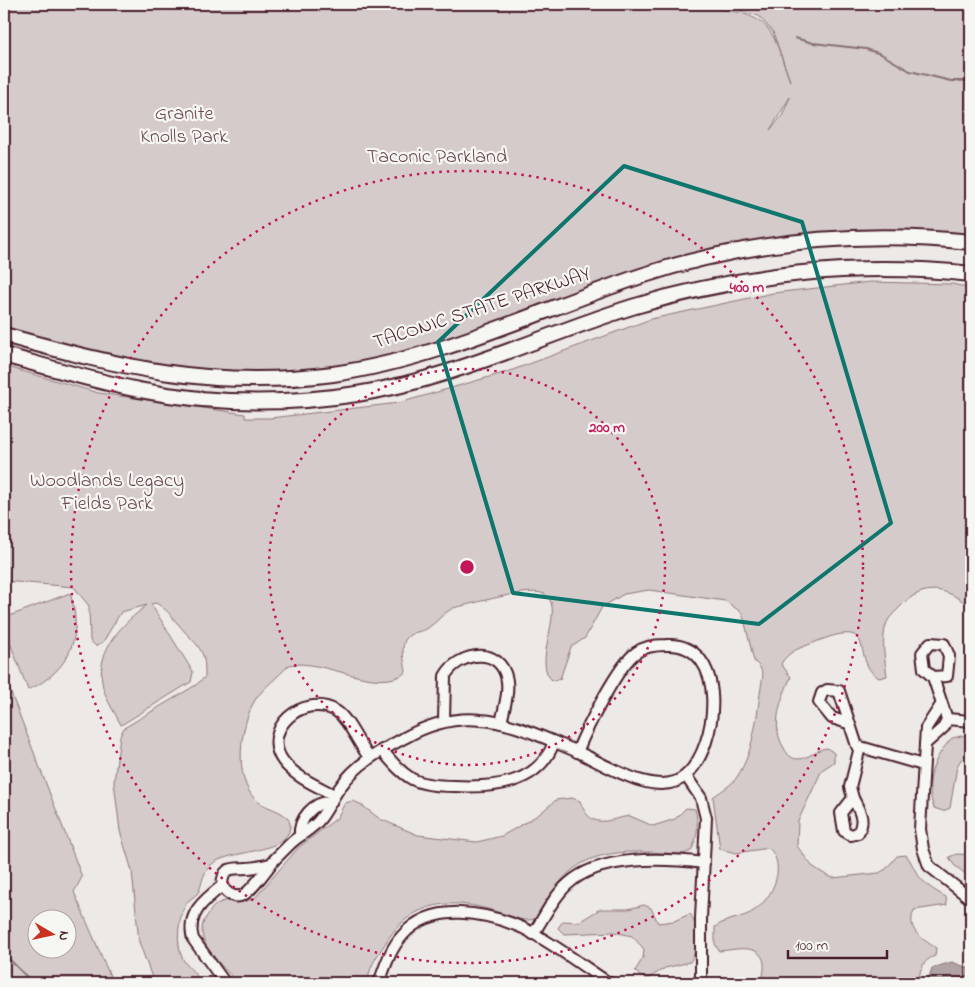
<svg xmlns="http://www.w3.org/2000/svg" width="975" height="987" font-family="'Indie Flower',sans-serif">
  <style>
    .green { fill: #d4cbca; stroke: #8f757a; fill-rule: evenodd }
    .water { fill: #b1a2a3; stroke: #886e73 }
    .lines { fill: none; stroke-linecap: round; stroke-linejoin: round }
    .stream { stroke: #886e73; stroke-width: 2 }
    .minor-casing { stroke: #4a1f2b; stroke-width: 14 }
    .highway-casing { stroke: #4a1f2b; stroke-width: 18 }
    .minor { stroke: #f6f6f2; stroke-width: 10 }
    .highway { stroke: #f6f6f2; stroke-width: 14 }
    .marked { fill: none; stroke: #0f766e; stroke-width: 4; stroke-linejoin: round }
    .ring { fill: none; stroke: #c2185b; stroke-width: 2.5; stroke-dasharray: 2.5 5 }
    .labels { text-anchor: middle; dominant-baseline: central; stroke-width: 4.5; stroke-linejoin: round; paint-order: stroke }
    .park-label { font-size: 20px; fill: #6c4a53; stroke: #f6f6f2 }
    .street-label { font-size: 20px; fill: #4a1f2b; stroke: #f6f6f2 }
    .centre { fill: #c2185b; stroke: #f6f6f2; stroke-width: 2.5 }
    .ring-label { font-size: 15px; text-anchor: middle; font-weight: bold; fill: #c2185b; stroke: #f6f6f2; stroke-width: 4.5; stroke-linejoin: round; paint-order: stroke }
  </style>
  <rect width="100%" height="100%" fill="#ece9e6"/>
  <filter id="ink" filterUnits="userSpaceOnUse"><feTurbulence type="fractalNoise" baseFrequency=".02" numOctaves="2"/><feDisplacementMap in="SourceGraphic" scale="10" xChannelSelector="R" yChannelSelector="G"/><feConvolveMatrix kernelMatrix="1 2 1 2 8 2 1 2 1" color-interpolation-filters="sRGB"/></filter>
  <g filter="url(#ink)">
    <g class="green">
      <path d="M4,4H713L717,9C775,16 771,31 790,81L773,32L759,16L715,4H971V235C851,221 731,236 618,276C527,308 438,350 343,365C277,375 210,374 144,363C97,356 50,340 4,327ZM790,97L782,116L770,130Z"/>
      <path d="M870,282L952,284L971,288V608C948,587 923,582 900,607C895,612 888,618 886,625C881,641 885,660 887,676L879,678C848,660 883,614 813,643C800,648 788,651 781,664L791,677C781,699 770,726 784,748C787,754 791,759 798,759C809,759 816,749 827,748L834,753V762L822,770L798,821L797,846L812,866L826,875L833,878L879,873L886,869L897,856L906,855C911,861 912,865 916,872C924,884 933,890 946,897L947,905L914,910C906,930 921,938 936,948L935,956C922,960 920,971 918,983H763C762,976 765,970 764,963C760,942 734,950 719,951L715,944V927C727,918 743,919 755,910C773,897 787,866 769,848L736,853L720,849L713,797C721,791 732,785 737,777C756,749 757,708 763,675L760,667L754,661L744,619L741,612L725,601L649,590L624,594L602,607L585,638L571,647L560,679L553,681C530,663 566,611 546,595C534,585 469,605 453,608C443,613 437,622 428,628C423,632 415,631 410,635C398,642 405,661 406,672C379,695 323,658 289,665C279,676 263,688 255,700C240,725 233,779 256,800C265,809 292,811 290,827C288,854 228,850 212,864C200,875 203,887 197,894C194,897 188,900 186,904C180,914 177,933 179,945C181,968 197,969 200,983H154L139,942L132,871L120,831L114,782L120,736L124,728L196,685L205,677C206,646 196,646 179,625C169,614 169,611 156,603L151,604L193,672L191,682L121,725C114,711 104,697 102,682C97,647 123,624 147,605L121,612L103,642L96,646L90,641L89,606L74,587L4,581V366L99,393L245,414V418H270L399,403L510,371L651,319L773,293Z"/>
      <path d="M70,593C84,636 70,671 28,690L4,627V618Z"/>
      <path d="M4,675L82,877L74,892L113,983H4ZM38,920H68V950H38Z"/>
      <path d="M971,734V744L957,766L950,808L943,811L934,808C924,782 933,758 952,738Z"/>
      <path d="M572,798L580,801C591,832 608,819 630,816L653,826L675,819L686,808L695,809C699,823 698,838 691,851L683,854C641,852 591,844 561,881C551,892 543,907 535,919C521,923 508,915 494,911C454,898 414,900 388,939C379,954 368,966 368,983H238C223,966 189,939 207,916C210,912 213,906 217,904C228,897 243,904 255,898L298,848L337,818L345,803L353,801L360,804L380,819L418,835L477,842L502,836L538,815L556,800Z"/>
      <path d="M957,854L971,855V878L954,865L949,857Z"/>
      <path d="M644,905L651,908L658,923L674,921L690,914C699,925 698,951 690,962L665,968L649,978L641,977L635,971L643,958L644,949L632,936L614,932L564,934L558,928L563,921L579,922L600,909H628Z"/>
    </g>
    <path class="water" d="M952,962L971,969V983H927L932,968Z"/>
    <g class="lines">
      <g class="stream">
        <path d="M795,38L813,43L866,49L881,54L910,71L951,81H971"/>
        <path d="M4,954L33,983"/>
      </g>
      <g class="minor-casing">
        <g id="minor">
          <path d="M930,643L944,644L949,656L947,676L933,677L924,669L922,653Z"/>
          <path d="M941,705L926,728L920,829L923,849L929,866L971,899"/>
          <path d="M947,719L971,721"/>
          <path d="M444,721L445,676C456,655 494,645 505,673C511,688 504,708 501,723"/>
          <path d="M848,723L832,718L819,702L822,693L827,690L839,691L857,746L923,765"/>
          <path d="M925,744L944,727L947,719L933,677"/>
          <path d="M382,750C391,761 400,772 412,779C424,785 441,786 454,786C493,788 539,785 554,742"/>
          <path d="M686,776L701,798L706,818L701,918V983"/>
          <path d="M334,795C317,786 295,777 283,761C260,730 303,692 336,711C348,718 359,745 369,757"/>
          <path d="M853,798C859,811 866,819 858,833L851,835L844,831L841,813L853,798L850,787L860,747"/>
          <path d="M300,836C298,819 314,801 331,802"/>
          <path d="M270,864C262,866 254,868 246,868C231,869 223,866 222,886C227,894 234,899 243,895C253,890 267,868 275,859C280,854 285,849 290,844C299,835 313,829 320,819C328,809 333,796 341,786C357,763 382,750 406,737C430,724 454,717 481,720C514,722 546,739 576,751C603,763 657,800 685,776C720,747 729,641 666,645C656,645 645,646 637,652C618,664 586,730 577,752"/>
          <path d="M222,886C204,900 186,914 193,939L225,983"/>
          <path d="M533,934C544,918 553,897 568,884C599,855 664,858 704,863"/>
          <path d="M379,983C385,967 390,949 402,936C432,901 486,912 523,928C552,942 582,966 609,983"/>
        </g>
      </g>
      <g class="highway-casing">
        <g id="highway">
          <path d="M4,335C119,367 212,390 333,374C440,359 539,310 641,276C748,241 860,230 971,242"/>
          <path d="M4,355C48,367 93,381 139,390C210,404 285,405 357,394C453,379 540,336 632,307C741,274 858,261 971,274"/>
        </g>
      </g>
      <use href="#minor" class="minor"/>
      <use href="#highway" class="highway"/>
    </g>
  </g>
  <path class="marked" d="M624,166L802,222L891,523L759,624L513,593L438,342Z"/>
  <g class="ring">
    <circle cx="467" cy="567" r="198"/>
    <circle cx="467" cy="567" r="396"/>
  </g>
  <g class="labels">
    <g class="park-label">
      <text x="184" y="114">Granite<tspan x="184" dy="23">Knolls Park</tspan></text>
      <text x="437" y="157">Taconic Parkland</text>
      <text x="107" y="481">Woodlands Legacy<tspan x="107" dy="23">Fields Park</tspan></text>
    </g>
    <g class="street-label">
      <text transform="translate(482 309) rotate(-18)">TACONIC STATE PARKWAY</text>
    </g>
  </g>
  <circle cx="467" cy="567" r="8" class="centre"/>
  <g class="ring-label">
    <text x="747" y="292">400 m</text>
    <text x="607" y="432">200 m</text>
  </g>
  <rect width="975" height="987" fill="none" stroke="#f6f6f2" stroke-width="20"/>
  <rect x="10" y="10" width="955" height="967" fill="none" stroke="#4a1f2b" stroke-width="2" filter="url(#ink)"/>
  <g transform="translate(52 934) rotate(99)"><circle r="24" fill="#f6f6f2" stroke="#b1a0a2"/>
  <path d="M0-4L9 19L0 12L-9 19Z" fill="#c8321e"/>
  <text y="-8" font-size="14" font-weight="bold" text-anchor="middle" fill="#4a1f2b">N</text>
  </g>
  <path d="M788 950v8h99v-8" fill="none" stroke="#4a1f2b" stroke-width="2.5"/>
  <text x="795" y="950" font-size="15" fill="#4a1f2b" stroke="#f6f6f2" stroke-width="4" paint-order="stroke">100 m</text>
</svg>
